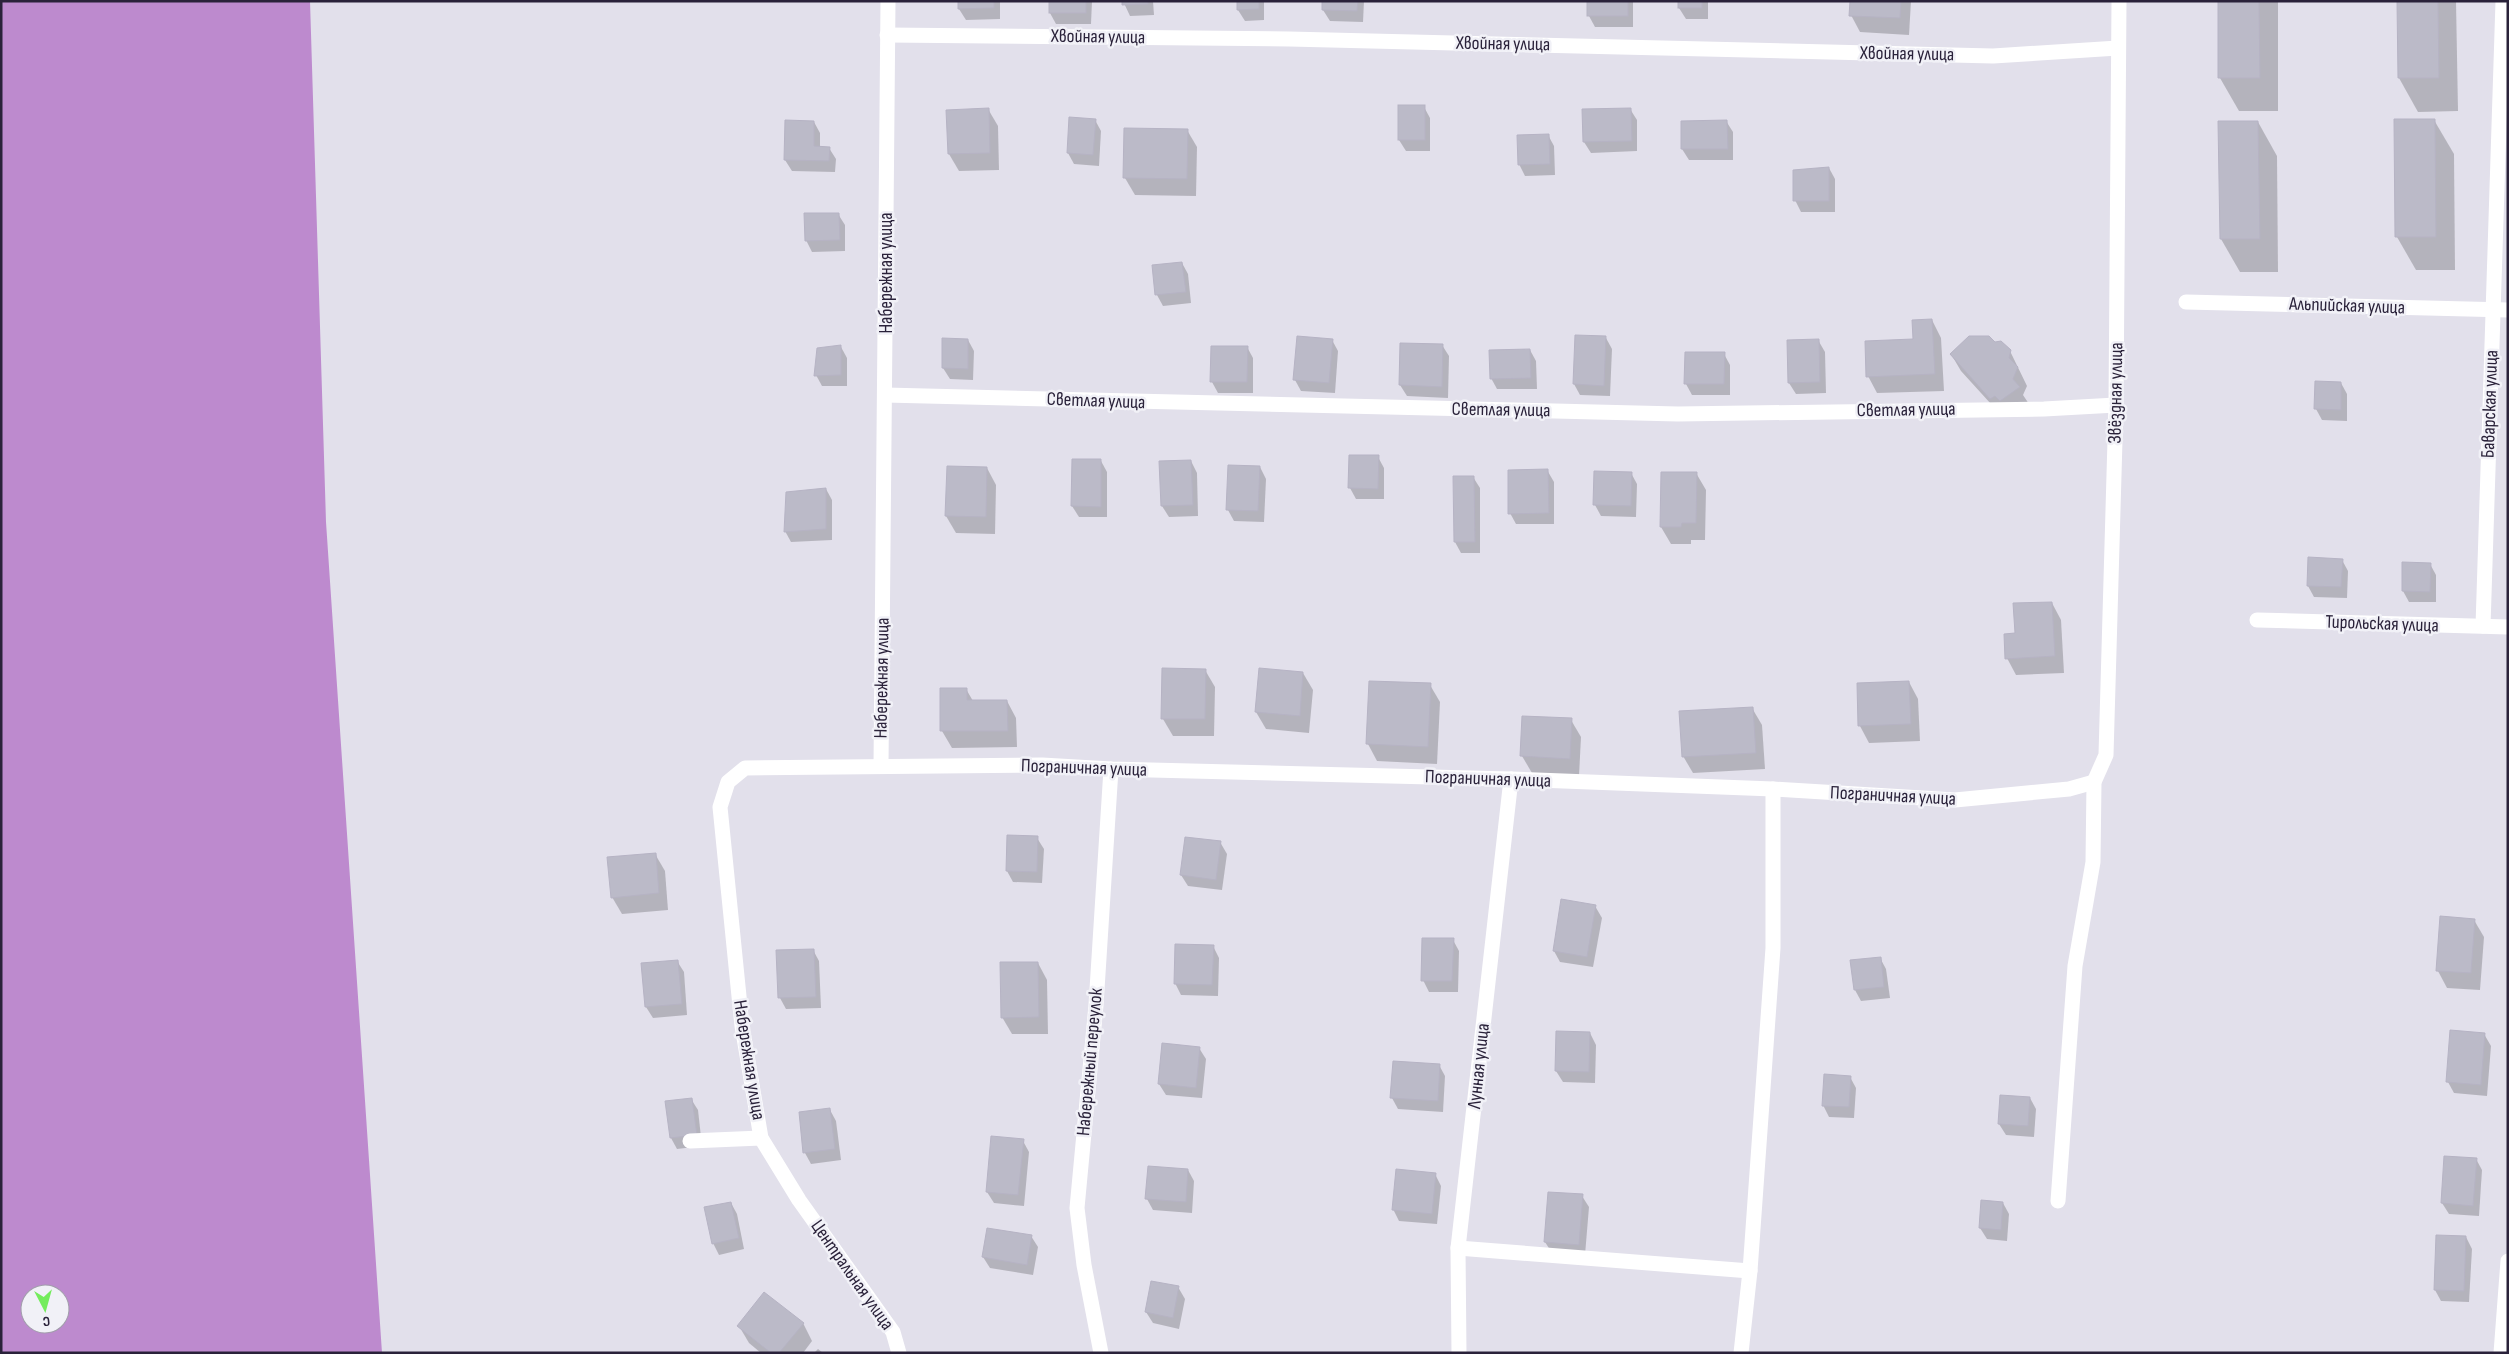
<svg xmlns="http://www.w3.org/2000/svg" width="2509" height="1354" font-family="'Sofia Sans Condensed',sans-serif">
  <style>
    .water { fill: #bd8ace; fill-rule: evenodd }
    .shadow { fill: #0003 }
    .building { fill: #bbbac8; stroke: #b6b3c4 }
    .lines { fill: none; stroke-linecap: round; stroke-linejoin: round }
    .street { stroke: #fff; stroke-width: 15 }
    .labels { text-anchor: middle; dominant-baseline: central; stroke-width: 5; stroke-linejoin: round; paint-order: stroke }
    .street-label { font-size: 19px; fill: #2a223a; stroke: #f1f1f7 }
  </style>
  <rect width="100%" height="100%" fill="#e2e0eb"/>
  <path class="water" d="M1,1H310L326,522L382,1353H1ZM30,1294H60V1324H30Z"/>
  <g class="shadow">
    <path d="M959,1H1000V19L966,20L959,9Z"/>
    <path d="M1050,1H1092L1091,24H1056L1050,13Z"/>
    <path d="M1123,1H1153L1154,15L1130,16Z"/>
    <path d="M1238,1H1264V20L1245,21L1238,10Z"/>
    <path d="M1324,1H1364L1363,22L1330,21L1323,10Z"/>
    <path d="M1588,1H1633V27H1595L1589,16Z"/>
    <path d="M1679,1H1708V19H1686L1679,8Z"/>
    <path d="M1777,1H1816V2Z"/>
    <path d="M1851,1H1911L1909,35L1860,32L1851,15Z"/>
    <path d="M2219,1H2278V111H2239L2220,78Z"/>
    <path d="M2398,1H2456L2458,111L2418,112L2399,78Z"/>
    <path d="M1424,107L1430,118V151H1406L1399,140Z"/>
    <path d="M988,109L998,126L999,170L959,171L949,154L948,111Z"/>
    <path d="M1630,109L1637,120V151L1591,153L1584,142Z"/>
    <path d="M1095,120L1101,131L1099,166L1074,164L1068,153Z"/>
    <path d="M2434,120L2454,154L2455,270H2416L2397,237Z"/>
    <path d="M1726,121L1733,132V160H1689L1682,149V122Z"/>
    <path d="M814,122L820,133V148H829L836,159L835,172L792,171L785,160Z"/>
    <path d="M2258,122L2277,156L2278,272H2240L2221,239Z"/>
    <path d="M1187,130L1197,147L1196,196L1135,195L1125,178Z"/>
    <path d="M1548,135L1554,146L1555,175L1525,176L1519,164Z"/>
    <path d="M1829,168L1835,179V212H1801L1795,200Z"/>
    <path d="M838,214L845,225V251L812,252L806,240Z"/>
    <path d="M1182,263L1188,274L1191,303L1163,306L1157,295L1153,266Z"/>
    <path d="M1932,320L1941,338L1944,391L1877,393L1868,376L1915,340Z"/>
    <path d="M1606,338L1612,349L1610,396L1580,395L1574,384Z"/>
    <path d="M968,340L974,351L973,380L950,379L943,368Z"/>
    <path d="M1332,340L1338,351L1335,393L1301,391L1295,380Z"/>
    <path d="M1818,340L1825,352L1826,393L1796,394L1789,383Z"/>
    <path d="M1995,343L2010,351L2027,386L2023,395L2029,404L2011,417L2005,412L2001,415L1961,371L1951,354Z"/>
    <path d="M1401,344L1442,345L1449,356L1448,398L1407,396L1400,385Z"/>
    <path d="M841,347L847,358V386H822L816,375Z"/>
    <path d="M1247,347L1253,358V393H1218L1212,382Z"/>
    <path d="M1530,350L1536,361L1537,389H1497L1491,378Z"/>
    <path d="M1724,354L1730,365V395H1692L1686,384Z"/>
    <path d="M2341,383L2347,394V421L2322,420L2316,409Z"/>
    <path d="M1378,457L1384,468V499H1356L1350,488Z"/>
    <path d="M1101,461L1107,472V517H1079L1072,506Z"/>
    <path d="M1191,461L1197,473L1198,516L1169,517L1162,506Z"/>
    <path d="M1230,466L1260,467L1266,479L1264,522L1234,521L1228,510Z"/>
    <path d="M987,468L996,485L995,534L956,533L946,516Z"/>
    <path d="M1547,470L1554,482V524H1516L1510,513Z"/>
    <path d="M1631,473L1637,484L1636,517L1601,516L1595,505Z"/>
    <path d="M1696,473L1706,490L1705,540H1691V544H1671L1661,527Z"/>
    <path d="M1473,477L1480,488V553H1461L1455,542Z"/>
    <path d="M826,489L832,500V540L791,542L785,531Z"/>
    <path d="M2342,560L2348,571L2347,598L2314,597L2308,586Z"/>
    <path d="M2430,564L2436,575V602H2409L2403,591Z"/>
    <path d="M2052,603L2061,620L2064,673L2016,675L2007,658L2016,635Z"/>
    <path d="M1205,670L1215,687L1214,736H1173L1163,719Z"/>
    <path d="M1303,673L1313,690L1309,733L1266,729L1256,712Z"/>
    <path d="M1909,682L1918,699L1920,741L1869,743L1860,726Z"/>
    <path d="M1430,685L1440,702L1437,764L1377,761L1368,744Z"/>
    <path d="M966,689L973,701H1007L1016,718L1017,747L952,748L942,731Z"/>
    <path d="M1752,708L1762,725L1765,769L1693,773L1683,756Z"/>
    <path d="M1571,720L1581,737L1579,776L1532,773L1522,756Z"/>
    <path d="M1037,838L1044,849L1042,883L1013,882L1007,871Z"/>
    <path d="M1220,842L1227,854L1222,890L1188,886L1181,875Z"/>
    <path d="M655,854L665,871L668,910L622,914L612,897Z"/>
    <path d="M1595,906L1602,918L1593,967L1560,962L1554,951Z"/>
    <path d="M2474,920L2484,937L2480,990L2447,988L2438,971Z"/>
    <path d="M1453,940L1459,951L1458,992H1429L1423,980Z"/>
    <path d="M1213,946L1219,958L1218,996L1181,995L1175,983Z"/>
    <path d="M813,950L819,961L821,1008L786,1009L780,998L778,952Z"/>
    <path d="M1880,958L1886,969L1890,998L1861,1001L1855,990L1852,962Z"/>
    <path d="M677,961L684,972L687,1015L653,1018L646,1007Z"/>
    <path d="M1038,963L1047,980L1048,1034H1012L1002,1017Z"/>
    <path d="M2452,1032L2484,1034L2491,1046L2487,1096L2454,1093L2448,1082Z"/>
    <path d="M1590,1033L1596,1045L1595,1083L1563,1082L1556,1071Z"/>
    <path d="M1199,1048L1206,1059L1202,1098L1166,1095L1159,1084Z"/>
    <path d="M1439,1065L1445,1076L1443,1112L1398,1109L1392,1098Z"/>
    <path d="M1850,1077L1856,1088L1854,1118L1829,1117L1823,1105Z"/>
    <path d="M2001,1096L2030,1098L2036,1109L2034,1137L2006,1135L1999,1124Z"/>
    <path d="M691,1099L698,1110L702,1146L677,1149L671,1138L666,1102Z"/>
    <path d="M830,1110L836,1121L841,1160L811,1164L805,1153Z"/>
    <path d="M1023,1141L1029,1152L1024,1206L994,1203L987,1192Z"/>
    <path d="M2476,1159L2482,1170L2479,1216L2449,1214L2442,1203Z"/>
    <path d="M1188,1170L1194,1181L1192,1213L1153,1210L1147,1199Z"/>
    <path d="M1435,1174L1441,1186L1437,1224L1399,1221L1393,1209Z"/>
    <path d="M1582,1196L1589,1207L1585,1255L1552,1253L1545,1242Z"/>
    <path d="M731,1203L737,1214L744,1249L719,1255L713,1243Z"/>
    <path d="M2003,1203L2009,1214L2007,1241L1987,1239L1980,1228Z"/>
    <path d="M1031,1236L1038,1247L1033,1275L990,1268L983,1257Z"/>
    <path d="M2466,1237L2472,1249L2469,1302L2441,1301L2435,1290Z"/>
    <path d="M1178,1287L1185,1299L1179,1329L1153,1323L1146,1312Z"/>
    <path d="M803,1323L812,1341L803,1353H761L749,1343L739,1326Z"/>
    <path d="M818,1349L823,1353H814Z"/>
  </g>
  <g class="building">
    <path d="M958,1H994V8L958,9Z"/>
    <rect x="1049" y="1" width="37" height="12"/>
    <path d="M1122,1H1148V4L1122,5Z"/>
    <path d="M1237,1H1259V9L1237,10Z"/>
    <path d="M1322,1H1358L1357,11L1322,10Z"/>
    <rect x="1587" y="1" width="41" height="15"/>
    <rect x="1678" y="1" width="24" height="7"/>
    <path d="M1850,1H1901L1900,18L1849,16Z"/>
    <path d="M2218,1H2259L2260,78H2218Z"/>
    <path d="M2397,1H2438L2439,78H2398Z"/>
    <rect x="1398" y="105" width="27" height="35"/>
    <path d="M989,108L990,153L948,154L946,110Z"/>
    <path d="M1631,108L1632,141L1583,142L1582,109Z"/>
    <path d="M1069,117L1096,119L1093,155L1067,153Z"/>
    <path d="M2394,119H2435L2436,237H2395Z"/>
    <path d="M785,120L814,121V146L830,147L829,161L784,160Z"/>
    <path d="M1727,120L1728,149H1681V121Z"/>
    <path d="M2218,121H2258L2260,239H2220Z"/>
    <path d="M1124,128L1188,129L1187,179L1123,178Z"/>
    <path d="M1549,134L1550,164L1518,165L1517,135Z"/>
    <path d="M1829,167V201H1793V170Z"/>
    <path d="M804,213H839L840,240L805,241Z"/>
    <path d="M1182,262L1186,292L1155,295L1152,265Z"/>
    <path d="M1932,319L1935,374L1866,377L1865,341L1913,339L1912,320Z"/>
    <path d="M1575,335L1606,336L1604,386L1573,384Z"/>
    <path d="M1297,336L1333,339L1329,383L1293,380Z"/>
    <path d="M1969,336H1989L1995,342L2001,341L2011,350L2009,358L2018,367L2013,379L2020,387L2000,401L1995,396L1990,399L1950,354Z"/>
    <path d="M942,338L968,339V369L942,368Z"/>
    <path d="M1819,339L1820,382L1788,383L1787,340Z"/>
    <path d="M1400,343L1443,344L1442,387L1399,385Z"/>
    <path d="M841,345V375L814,376L817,348Z"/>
    <path d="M1211,346H1248L1247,382H1210Z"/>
    <path d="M1530,349L1531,378L1490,379L1489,350Z"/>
    <path d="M1685,352H1725L1724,384H1684Z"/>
    <path d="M2315,381L2341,382V410L2314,409Z"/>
    <path d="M1349,455H1379L1378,489L1348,488Z"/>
    <path d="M1072,459H1101V507L1071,506Z"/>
    <path d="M1191,460L1193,505L1161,506L1159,461Z"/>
    <path d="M1228,465L1260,466L1258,511L1226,510Z"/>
    <path d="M947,466L987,467L986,517L945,516Z"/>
    <path d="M1548,469L1549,513L1508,514V470Z"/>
    <path d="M1594,471L1632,472L1631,506L1593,505Z"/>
    <path d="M1661,472H1697L1696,523H1682L1681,527H1660Z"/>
    <path d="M1453,476H1474L1475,542H1454Z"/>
    <path d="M826,488V529L784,532L786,492Z"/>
    <path d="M2308,557L2343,559L2341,587L2307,586Z"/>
    <path d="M2402,562L2431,563L2430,592L2402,591Z"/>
    <path d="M2052,602L2055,656L2005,659L2004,634L2015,633L2013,603Z"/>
    <path d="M1162,668L1206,669L1205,719H1161Z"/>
    <path d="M1259,668L1303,672L1300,716L1255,712Z"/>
    <path d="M1369,681L1431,683L1428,747L1366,744Z"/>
    <path d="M1909,681L1911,724L1858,726L1857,683Z"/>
    <path d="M940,688H967V700H1007L1008,731H940Z"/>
    <path d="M1753,707L1756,753L1682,757L1679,711Z"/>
    <path d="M1522,716L1572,718L1570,759L1520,756Z"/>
    <path d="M1007,835L1038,836L1037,872L1006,871Z"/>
    <path d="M1185,837L1221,841L1216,880L1180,875Z"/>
    <path d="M656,853L659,893L611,898L607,857Z"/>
    <path d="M1561,899L1596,905L1587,957L1553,951Z"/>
    <path d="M2440,916L2475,919L2471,973L2436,971Z"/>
    <path d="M1422,938H1454L1452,981H1421Z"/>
    <path d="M1175,944L1214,945L1212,985L1174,984Z"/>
    <path d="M814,949L816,997L778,998L776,950Z"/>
    <path d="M1881,957L1884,987L1854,990L1850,960Z"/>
    <path d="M678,960L682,1004L645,1007L641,963Z"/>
    <path d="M1000,962H1038L1039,1017L1001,1018Z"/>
    <path d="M2450,1030L2485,1033L2481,1085L2446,1082Z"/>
    <path d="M1556,1031L1590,1032L1589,1072L1555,1071Z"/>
    <path d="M1162,1043L1200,1047L1196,1088L1158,1084Z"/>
    <path d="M1393,1061L1440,1064L1438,1101L1390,1098Z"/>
    <path d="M1824,1074L1851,1076L1849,1107L1822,1106Z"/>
    <path d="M2000,1095L2030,1097L2028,1126L1998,1124Z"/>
    <path d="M692,1098L697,1135L670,1138L665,1101Z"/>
    <path d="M830,1108L835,1149L803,1153L799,1112Z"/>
    <path d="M991,1136L1024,1139L1018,1195L986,1192Z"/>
    <path d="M2444,1156L2477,1158L2473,1206L2441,1203Z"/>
    <path d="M1148,1166L1188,1169L1186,1202L1145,1199Z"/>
    <path d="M1396,1169L1436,1173L1432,1214L1392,1210Z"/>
    <path d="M1548,1192L1583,1194L1579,1245L1544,1242Z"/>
    <path d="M1981,1200L2003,1202L2001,1230L1979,1228Z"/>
    <path d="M731,1202L739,1238L712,1244L704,1207Z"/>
    <path d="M987,1228L1032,1235L1027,1265L982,1257Z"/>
    <path d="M2436,1235L2466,1236L2464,1291L2434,1290Z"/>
    <path d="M1151,1281L1179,1286L1173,1318L1145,1312Z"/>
    <path d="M764,1292L804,1323L779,1353H771L737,1326Z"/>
  </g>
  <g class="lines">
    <g class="street">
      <path d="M887,35L1289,39L1993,56L2118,48"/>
      <path d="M2186,302L2508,310"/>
      <path d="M885,395L1678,414L2044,409L2116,405"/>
      <path d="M2257,620L2508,627"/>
      <path d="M2483,626L2503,1"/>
      <path d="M881,765L888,1"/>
      <path d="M690,1141L761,1138"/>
      <path d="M2058,1201L2075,966L2093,862L2094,782L2106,755L2116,405L2119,1"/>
      <path d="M1458,1248L1750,1271"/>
      <path d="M899,1353L893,1332L799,1200L761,1138L742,1026L720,807L728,782L745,768L1042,765L1111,769L1511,779L1773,789L1955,800L2069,789L2094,782"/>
      <path d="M1101,1353L1084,1265L1077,1208L1096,1005L1111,769"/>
      <path d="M1459,1353L1458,1248L1511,779"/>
      <path d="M1741,1353L1750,1271L1773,948V789"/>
      <path d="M2501,1353L2508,1261"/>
    </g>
  </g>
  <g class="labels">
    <g class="street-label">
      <text transform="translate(1098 37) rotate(1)">Хвойная улица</text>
      <text transform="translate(1503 44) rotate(1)">Хвойная улица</text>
      <text transform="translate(1907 54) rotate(1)">Хвойная улица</text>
      <text transform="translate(886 273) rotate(-90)">Набережная улица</text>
      <text transform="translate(2347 306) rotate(2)">Альпийская улица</text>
      <text transform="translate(2116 393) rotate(-89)">Звёздная улица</text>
      <text transform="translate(1096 401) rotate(2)">Светлая улица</text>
      <text transform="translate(2490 404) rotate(-88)">Баварская улица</text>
      <text transform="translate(1501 410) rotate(1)">Светлая улица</text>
      <text transform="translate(1906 410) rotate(-1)">Светлая улица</text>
      <text transform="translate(2382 624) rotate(2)">Тирольская улица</text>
      <text transform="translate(882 678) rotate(-89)">Набережная улица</text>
      <text transform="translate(1084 768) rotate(2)">Пограничная улица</text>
      <text transform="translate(1488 779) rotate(2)">Пограничная улица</text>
      <text transform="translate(1893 796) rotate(3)">Пограничная улица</text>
      <text transform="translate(749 1060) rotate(81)">Набережная улица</text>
      <text transform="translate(1090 1062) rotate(-85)">Набережный переулок</text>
      <text transform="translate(1479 1066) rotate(-84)">Лунная улица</text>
      <text transform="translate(852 1275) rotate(55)">Центральная улица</text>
    </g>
  </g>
  <rect width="2509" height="1354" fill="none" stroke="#2a223a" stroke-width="5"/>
  <g transform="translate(45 1309) rotate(174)"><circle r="24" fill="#f1f1f7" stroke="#a19eab"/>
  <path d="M0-4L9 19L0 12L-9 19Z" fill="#74ec5d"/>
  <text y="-8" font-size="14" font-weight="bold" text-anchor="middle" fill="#2a223a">С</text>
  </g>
</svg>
